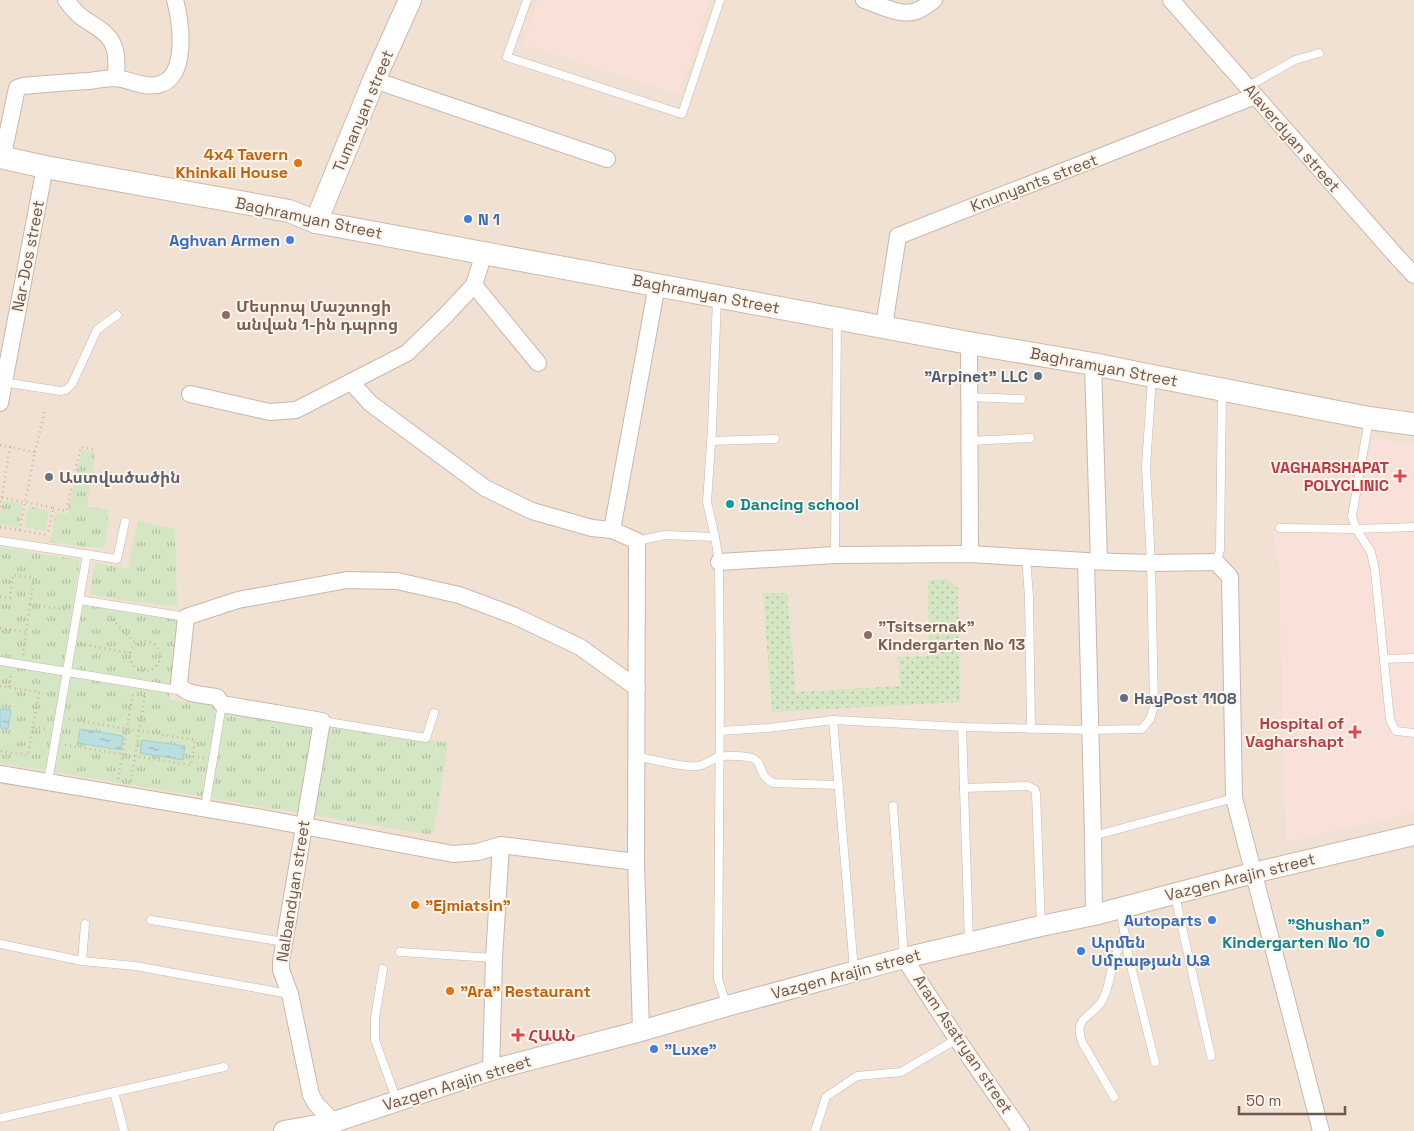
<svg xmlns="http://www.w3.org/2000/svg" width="1414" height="1131" font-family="'Space Grotesk','Noto Sans Armenian',sans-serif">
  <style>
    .residential { fill: #f1e1d3 }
    .commercial { fill: #f9e0d9 }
    .grass { fill: url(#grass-tufts) }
    .garden { fill: url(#garden-dots) }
    .water { fill: url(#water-ripples); stroke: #a2ced2 }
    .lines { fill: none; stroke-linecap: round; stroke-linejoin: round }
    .service-casing { stroke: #cab7ac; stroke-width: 9 }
    .minor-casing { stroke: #cab7ac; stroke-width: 18 }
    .tertiary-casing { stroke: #cab7ac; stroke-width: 22 }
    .secondary-casing { stroke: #cfb9ac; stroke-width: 24 }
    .path { stroke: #d1b1a2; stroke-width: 2.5; stroke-dasharray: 1 4; stroke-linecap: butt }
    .service { stroke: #fff; stroke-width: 8 }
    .minor { stroke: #fff; stroke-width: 16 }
    .tertiary { stroke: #fff; stroke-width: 20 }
    .secondary { stroke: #fff; stroke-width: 22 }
    .food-dot { fill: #e8710a; stroke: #fdf4ea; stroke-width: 2 }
    .shop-dot { fill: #3f7fe0; stroke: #fdf4ea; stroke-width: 2 }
    .education-dot { fill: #8d6e63; stroke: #fdf4ea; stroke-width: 2 }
    .service-dot { fill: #5c6f8a; stroke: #fdf4ea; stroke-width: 2 }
    .health-dot { fill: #e0444e; stroke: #fdf4ea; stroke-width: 2 }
    .worship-dot { fill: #6b7280; stroke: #fdf4ea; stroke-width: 2 }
    .culture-dot { fill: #0f9aa8; stroke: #fdf4ea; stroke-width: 2 }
    .labels { text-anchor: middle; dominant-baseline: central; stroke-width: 4; stroke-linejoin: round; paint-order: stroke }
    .street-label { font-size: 16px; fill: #70574c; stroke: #fdf4ea }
    .food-label { font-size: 16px; font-weight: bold; fill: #c56008; stroke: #fdf4ea; text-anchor: start }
    .shop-label { font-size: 16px; font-weight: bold; fill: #366cbe; stroke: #fdf4ea; text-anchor: start }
    .education-label { font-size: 16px; font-weight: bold; fill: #785e54; stroke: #fdf4ea; text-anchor: start }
    .service-label { font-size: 16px; font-weight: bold; fill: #4e5e75; stroke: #fdf4ea; text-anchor: end }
    .health-label { font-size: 16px; font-weight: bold; fill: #be3a42; stroke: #fdf4ea; text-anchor: end }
    .worship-label { font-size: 16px; font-weight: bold; fill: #5b616d; stroke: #fdf4ea; text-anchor: start }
    .culture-label { font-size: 16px; font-weight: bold; fill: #0d838f; stroke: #fdf4ea; text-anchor: start }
  </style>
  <defs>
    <pattern id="grass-tufts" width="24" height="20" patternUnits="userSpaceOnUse" patternTransform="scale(1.25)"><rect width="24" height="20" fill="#d4e6c4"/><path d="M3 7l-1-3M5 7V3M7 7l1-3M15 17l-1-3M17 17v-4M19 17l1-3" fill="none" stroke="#b0bda1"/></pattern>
    <pattern id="garden-dots" width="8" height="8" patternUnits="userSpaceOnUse" patternTransform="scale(1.25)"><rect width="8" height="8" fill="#d4e6c4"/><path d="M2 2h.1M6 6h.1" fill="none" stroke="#b0bda1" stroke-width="1.8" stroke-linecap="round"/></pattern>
    <pattern id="water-ripples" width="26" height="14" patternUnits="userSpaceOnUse" patternTransform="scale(1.25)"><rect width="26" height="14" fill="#bbdee1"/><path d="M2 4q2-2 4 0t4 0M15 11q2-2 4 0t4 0" fill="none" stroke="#9cb7b9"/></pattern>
  </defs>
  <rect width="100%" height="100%" fill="#faf0e4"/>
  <rect class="residential" x="0" y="0" width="1414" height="1131"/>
  <g class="commercial">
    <path d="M538,0H710L679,95L523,44Z"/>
    <path d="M1373,437L1414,445V813L1286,842L1279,566L1272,531L1361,532L1356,517Z"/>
  </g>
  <g class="grass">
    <path d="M82,450L95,452L87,507L109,510L105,547H87L50,542L56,512L67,514Z"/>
    <path d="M3,501L23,503L19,528L0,525V516Z"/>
    <path d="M28,506L49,511L45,531L25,527Z"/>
    <path d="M138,521L175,529L177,606L120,600L90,594L95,563L128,569Z"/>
    <path d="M0,547L80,560L73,603L182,621L169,699L448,743L433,835L0,763Z"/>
  </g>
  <path class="garden" d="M946,579L958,588L960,702L772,712L763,593H787L796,692L900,686L898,657L929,656L928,580Z"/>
  <g class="water">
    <path d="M0,709L11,710L8,729L0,728Z"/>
    <path d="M80,729L123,736L121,750L78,743Z"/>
    <path d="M142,740L185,746L183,760L140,753Z"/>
  </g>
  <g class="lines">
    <g class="service-casing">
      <g id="service">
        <path d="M527,0L507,57L682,114L720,0"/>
        <path d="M1247,87L1295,60L1319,53"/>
        <path d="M3,382L60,391L66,390L72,384L97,330L117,315"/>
        <path d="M969,397L1021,399"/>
        <path d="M1369,419L1352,516L1356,529L1371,552L1375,571L1390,720L1396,731L1414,733"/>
        <path d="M711,441L775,439"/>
        <path d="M970,441L1030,438"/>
        <path d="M1280,528L1356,529L1414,527"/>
        <path d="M715,537L719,562L720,692L718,979L727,1006"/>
        <path d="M0,541L117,559L125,522"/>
        <path d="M637,541L665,535L715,537L707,502L712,429L717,299"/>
        <path d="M835,555L837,319"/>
        <path d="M1026,557L1029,597L1031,729"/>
        <path d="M1216,562L1220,550L1222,392"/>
        <path d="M80,600L186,617"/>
        <path d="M1384,659L1414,658"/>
        <path d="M0,661L183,691"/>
        <path d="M833,720L854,970"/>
        <path d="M322,721L426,738L434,713"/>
        <path d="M962,727L969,942"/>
        <path d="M720,731L768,728L833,720L962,727L1090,730L1142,729L1150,719L1154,707L1151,563L1146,466L1152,378"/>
        <path d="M636,756C650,759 684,768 697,766C705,765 711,760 718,757C722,755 747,756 752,758C764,762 757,776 774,783L839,785"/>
        <path d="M48,782L87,554"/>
        <path d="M964,788L1028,786L1034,789L1036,793L1041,926"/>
        <path d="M893,806L904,956"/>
        <path d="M205,808L222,704"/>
        <path d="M1093,836L1234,798"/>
        <path d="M1175,896L1211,1056"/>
        <path d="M1120,908L1128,954L1155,1062"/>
        <path d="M151,920L284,942"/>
        <path d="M0,944L82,961L135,966L289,994"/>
        <path d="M400,952L494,958"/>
        <path d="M82,961L85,924"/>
        <path d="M383,969L375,1018V1040L397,1101"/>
        <path d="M114,1092L124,1131"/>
        <path d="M1114,1097L1082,1042C1073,1017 1091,1018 1102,1001C1110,987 1110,971 1115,956C1118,949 1122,943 1126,936"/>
        <path d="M0,1118L224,1067"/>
        <path d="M815,1131L826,1097L857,1076L901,1072L957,1039"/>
      </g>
    </g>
    <g class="minor-casing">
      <g id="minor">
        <path d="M66,0C70,5 74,11 79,15C91,25 109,31 114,47C118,57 116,68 116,78"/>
        <path d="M864,0C879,5 901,17 917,11C923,8 929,4 934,0"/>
        <path d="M1171,0L1398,258L1414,275"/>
        <path d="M374,80L607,159"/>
        <path d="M4,158L5,145L17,88L23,86C45,84 67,82 89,81C97,80 107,78 115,78C129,79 143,88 157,85C189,80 181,22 175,0"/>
        <path d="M474,285L538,363"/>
        <path d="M884,326L898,236L1255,96"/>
        <path d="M969,343L970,554"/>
        <path d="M1093,364L1099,561"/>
        <path d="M351,382L370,403L485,488L532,511L592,528L612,530"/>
        <path d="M190,394L270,412L296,410L407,353L445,316L474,285L484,253"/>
        <path d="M0,403L45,167"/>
        <path d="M1086,561L1093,836L1094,915"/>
        <path d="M719,562L835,555L970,554L1086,561L1151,563L1216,562L1230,577L1234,798L1321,1131"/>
        <path d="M0,774L256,817L453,854L478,852L501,845L636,862"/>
        <path d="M904,958L957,1039L1021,1131"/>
        <path d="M641,1031L636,862L637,541L612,530L657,285"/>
        <path d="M491,1070L494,958L501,845"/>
        <path d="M333,1131L334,1122L316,1104L311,1095L290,994L281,970V962L322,721L222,704L217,697C206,695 182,695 179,683L186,617L238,600L347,580L397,581L459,595L515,616L580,647L637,688"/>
      </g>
    </g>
    <g class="tertiary-casing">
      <path id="tertiary" d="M284,1131L334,1122L491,1070L641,1031L727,1006L904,958L1041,926L1094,915L1253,873L1414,835"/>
    </g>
    <g class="secondary-casing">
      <g id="secondary">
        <path d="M0,157L45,167L289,211L316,222L969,343L1093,364L1152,376L1369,418L1414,424"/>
        <path d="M316,222L374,80L410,0"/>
      </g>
    </g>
    <g class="path">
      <path d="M0,445L10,447L0,508"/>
      <path d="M35,452L45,410"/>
      <path d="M2,498L25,502L35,452L10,447"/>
      <path d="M53,508L66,511L81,447L95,450"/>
      <path d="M0,527L48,535"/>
      <path d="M20,530L25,502L53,508L48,535"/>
      <path d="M0,597L10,598L13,575L34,578L30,604L66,610"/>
      <path d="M109,616L136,644"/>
      <path d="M0,628L26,632"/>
      <circle cx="145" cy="656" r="15"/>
      <path d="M80,644L131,653"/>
      <path d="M23,655L30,604"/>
      <path d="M0,686L39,692L28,755L0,751"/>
      <path d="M9,687L11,674"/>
      <path d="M34,727L48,729"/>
      <path d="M272,733L273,726"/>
      <path d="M65,745L191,765L195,740L68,719"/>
      <path d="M193,756L204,758"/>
      <path d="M118,779L133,693"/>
      <path d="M131,781L145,695"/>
    </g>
    <use href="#service" class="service"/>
    <use href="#minor" class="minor"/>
    <use href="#tertiary" class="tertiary"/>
    <use href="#secondary" class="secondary"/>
  </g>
  <g class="food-dot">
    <circle cx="298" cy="163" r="5"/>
    <circle cx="415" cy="905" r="5"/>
    <circle cx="450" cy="991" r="5"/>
  </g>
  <g class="shop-dot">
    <circle cx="468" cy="219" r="5"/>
    <circle cx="290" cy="240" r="5"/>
    <circle cx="1212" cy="920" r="5"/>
    <circle cx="1081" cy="951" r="5"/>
    <circle cx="654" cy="1049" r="5"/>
  </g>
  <g class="education-dot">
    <circle cx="226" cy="315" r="5"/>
    <circle cx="868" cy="635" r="5"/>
  </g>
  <g class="service-dot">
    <circle cx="1038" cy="376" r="5"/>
    <circle cx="1124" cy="698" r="5"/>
  </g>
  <g class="health-dot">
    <path d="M1397.5 468.5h5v5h5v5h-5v5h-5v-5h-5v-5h5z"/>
    <path d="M1352.5 724.5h5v5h5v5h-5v5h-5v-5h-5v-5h5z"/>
    <path d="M515.5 1027.5h5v5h5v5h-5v5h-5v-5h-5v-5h5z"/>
  </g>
  <circle class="worship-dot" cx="49" cy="477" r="5"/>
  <g class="culture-dot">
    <circle cx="730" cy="504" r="5"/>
    <circle cx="1380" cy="933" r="5"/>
  </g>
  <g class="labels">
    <g class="street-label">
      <text transform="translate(363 111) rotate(-67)">Tumanyan street</text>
      <text transform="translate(1292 138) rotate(49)">Alaverdyan street</text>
      <text transform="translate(1034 183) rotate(-21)">Knunyants street</text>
      <text transform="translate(309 218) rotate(12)">Baghramyan Street</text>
      <text transform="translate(28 256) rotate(-79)">Nar-Dos street</text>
      <text transform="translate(706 294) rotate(11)">Baghramyan Street</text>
      <text transform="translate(1104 367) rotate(11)">Baghramyan Street</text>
      <text transform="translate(1240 877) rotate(-14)">Vazgen Arajin street</text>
      <text transform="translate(293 891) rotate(-81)">Nalbandyan street</text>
      <text transform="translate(846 974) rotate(-15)">Vazgen Arajin street</text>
      <text transform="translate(963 1044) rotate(56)">Aram Asatryan street</text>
      <text transform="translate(457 1083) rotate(-17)">Vazgen Arajin street</text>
    </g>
    <g class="food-label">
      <text x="288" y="154" text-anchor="end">4x4 Tavern<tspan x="288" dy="18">Khinkali House</tspan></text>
      <text x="425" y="905">"Ejmiatsin"</text>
      <text x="460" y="991">"Ara" Restaurant</text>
    </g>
    <g class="shop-label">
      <text x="478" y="219">N 1</text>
      <text x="280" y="240" text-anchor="end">Aghvan Armen</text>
      <text x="1202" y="920" text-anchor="end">Autoparts</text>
      <text x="1091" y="942">Արմեն<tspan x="1091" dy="18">Սմբաթյան ԱՁ</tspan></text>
      <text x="664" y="1049">"Luxe"</text>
    </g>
    <g class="education-label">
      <text x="236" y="306">Մեսրոպ Մաշտոցի<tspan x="236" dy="18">անվան 1-ին դպրոց</tspan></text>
      <text x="878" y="626">"Tsitsernak"<tspan x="878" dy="18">Kindergarten No 13</tspan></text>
    </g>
    <g class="service-label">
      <text x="1028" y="376">"Arpinet" LLC</text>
      <text x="1134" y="698" text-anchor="start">HayPost 1108</text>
    </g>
    <g class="health-label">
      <text x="1389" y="467">VAGHARSHAPAT<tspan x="1389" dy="18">POLYCLINIC</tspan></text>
      <text x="1344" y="723">Hospital of<tspan x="1344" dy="18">Vagharshapt</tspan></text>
      <text x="528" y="1035" text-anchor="start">ՀԱԱՆ</text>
    </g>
    <g class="worship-label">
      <text x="59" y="477">Աստվածածին</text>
    </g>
    <g class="culture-label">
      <text x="740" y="504">Dancing school</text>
      <text x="1370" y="924" text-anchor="end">"Shushan"<tspan x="1370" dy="18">Kindergarten No 10</tspan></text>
    </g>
  </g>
  <path d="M1239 1106v8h106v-8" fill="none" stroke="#70574c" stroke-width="2.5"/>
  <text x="1246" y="1106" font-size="15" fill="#70574c" stroke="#fdf4ea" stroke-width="4" paint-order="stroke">50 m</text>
</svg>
